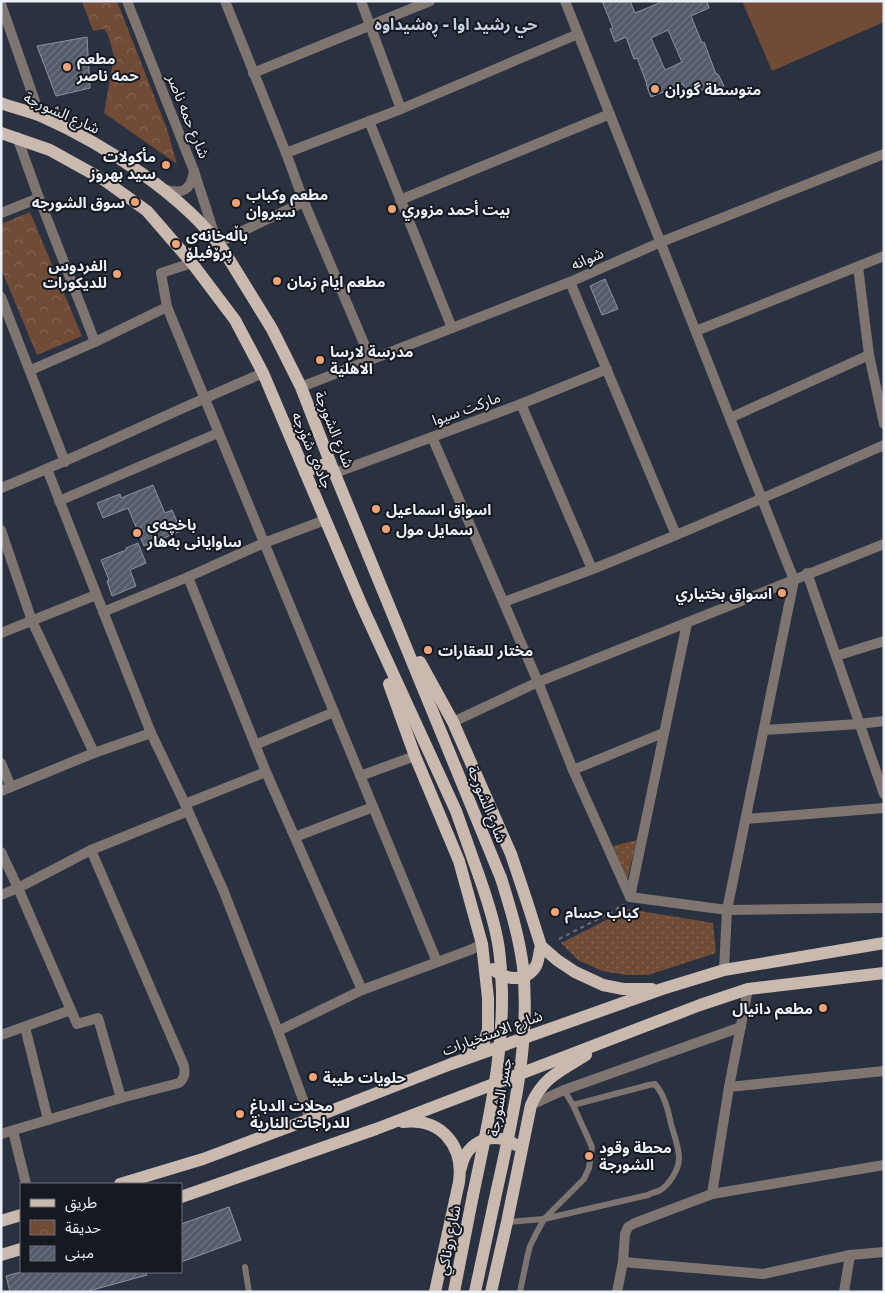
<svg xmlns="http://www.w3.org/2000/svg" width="885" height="1293" font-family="'Golos Text','Noto Sans Arabic',sans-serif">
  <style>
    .grass { fill: #704b36 }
    .park { fill: url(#park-crowns) }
    .garden { fill: url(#garden-dots) }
    .building { fill: url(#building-hatch); stroke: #8a93a4; fill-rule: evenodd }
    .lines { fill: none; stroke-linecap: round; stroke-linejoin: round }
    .path { stroke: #686e7b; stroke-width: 2; stroke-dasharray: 4 4; stroke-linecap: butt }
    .service { stroke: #7e7571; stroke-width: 6 }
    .minor { stroke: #7e7571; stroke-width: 10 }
    .tertiary { stroke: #7e7571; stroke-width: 10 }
    .primary { stroke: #cab9af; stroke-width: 12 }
    .primary-bridge { stroke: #cab9af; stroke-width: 12 }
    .poi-dot { fill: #efa377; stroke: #161920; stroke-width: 2 }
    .labels { text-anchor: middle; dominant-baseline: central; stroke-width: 4; stroke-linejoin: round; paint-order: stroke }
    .poi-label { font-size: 15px; font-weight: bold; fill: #ebf0f9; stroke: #161920; text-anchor: start }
    .street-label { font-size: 15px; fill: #ebf0f9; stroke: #161920 }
    .neighbourhood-label { font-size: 16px; font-weight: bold; fill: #c7d1e4; stroke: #161920 }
  </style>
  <defs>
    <pattern id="park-crowns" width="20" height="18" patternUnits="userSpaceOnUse" patternTransform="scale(1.25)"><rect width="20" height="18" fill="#704b36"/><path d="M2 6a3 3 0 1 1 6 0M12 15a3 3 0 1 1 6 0" fill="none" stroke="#856554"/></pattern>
    <pattern id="garden-dots" width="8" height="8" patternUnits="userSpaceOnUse" patternTransform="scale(1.25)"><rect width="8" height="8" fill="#704b36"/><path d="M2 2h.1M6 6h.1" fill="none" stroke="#856554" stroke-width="1.8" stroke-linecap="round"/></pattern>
    <pattern id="building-hatch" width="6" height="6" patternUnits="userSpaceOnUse" patternTransform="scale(1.25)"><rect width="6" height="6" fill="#535b6b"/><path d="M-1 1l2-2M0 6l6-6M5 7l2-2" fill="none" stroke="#6c7381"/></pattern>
  </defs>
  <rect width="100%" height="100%" fill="#2a3140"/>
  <path class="grass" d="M742,1H884V22L772,71Z"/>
  <g class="park">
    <path d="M82,1H117L167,129L177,164L104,113L114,56L108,35L104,29L93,31Z"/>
    <path d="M30,212L82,336L37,355L1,269V224Z"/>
  </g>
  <g class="garden">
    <path d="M637,840L627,880L613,846Z"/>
    <path d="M628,909L713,923L716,953L648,975H626L602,971L578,960L561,943Z"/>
  </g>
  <g class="building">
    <path d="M602,1H630L635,13L664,1H707L709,8L691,16L702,43L704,42L716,74H718L724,86L706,94L704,89L688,96L683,84L651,97L646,84H647L637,58L634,59L626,37L615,42L610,29L613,28ZM668,30L682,62L665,70L651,38Z"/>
    <path d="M87,37L90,88L56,96L37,46Z"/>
    <path d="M605,279L618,309L602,315L590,286Z"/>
    <path d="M153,485L165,513L172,510L181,531L144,546L128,508L103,518L97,503L120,494L121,498Z"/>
    <path d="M138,543L146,563L130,570L136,586L112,596L107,581L109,580L101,560L126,550V548Z"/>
    <path d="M229,1207L241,1240L181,1262V1224Z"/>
    <path d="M21,1272H146L147,1275L85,1292H10L6,1276Z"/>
  </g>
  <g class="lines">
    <path class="path" d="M559,939L614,911L623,904"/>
    <g class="service">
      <path d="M507,1222L544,1219L648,1195C651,1193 655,1192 659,1191C669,1185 679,1170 679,1158C679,1147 674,1135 671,1124C668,1110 665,1096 655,1084L649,1085L573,1105"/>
      <path d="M245,1267L249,1292"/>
      <path d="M520,1292L527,1258L530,1246L536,1234L544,1219L584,1179L589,1168L592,1147L573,1105L564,1090"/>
    </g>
    <g class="minor">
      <path d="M225,1L286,153L304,202L371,360"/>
      <path d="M361,1L401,109"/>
      <path d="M565,1L794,580L727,910L724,970"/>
      <path d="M1,4L40,116"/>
      <path d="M253,73L430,1"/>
      <path d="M369,121L452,328"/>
      <path d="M17,137L39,198L95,342"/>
      <path d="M286,153L401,109L578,34"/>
      <path d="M400,200L610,114"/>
      <path d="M1,213L39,198"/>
      <path d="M217,243L304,202"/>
      <path d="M192,263L161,273L167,307L437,962"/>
      <path d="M858,267L869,355L884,424"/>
      <path d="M570,282L676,535"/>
      <path d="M1,297L65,462"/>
      <path d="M696,331L884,256"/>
      <path d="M31,370L95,342L167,307"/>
      <path d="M521,404L592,569"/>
      <path d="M730,418L869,355"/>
      <path d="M432,437L538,682L573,770L630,897"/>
      <path d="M47,469L151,733L185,804L224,892L278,1031L310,1119"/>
      <path d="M335,473L521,404L607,369"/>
      <path d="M1,488C90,452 175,410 263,373"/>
      <path d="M59,501L218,433"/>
      <path d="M1,530L32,621L94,753"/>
      <path d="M807,573L884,794"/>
      <path d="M188,577L266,772L362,990"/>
      <path d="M504,602C534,591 564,580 593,569C691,530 787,488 884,445"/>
      <path d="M103,612L188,577L264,543L325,520"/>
      <path d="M1,633L96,595"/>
      <path d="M836,656L884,641"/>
      <path d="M453,722L538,682L884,544"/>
      <path d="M764,730L859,724L884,721"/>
      <path d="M255,745L334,712"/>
      <path d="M1,763L11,787"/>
      <path d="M573,770L663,733"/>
      <path d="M360,776L415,756"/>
      <path d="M1,791L94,753L151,733"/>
      <path d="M185,804L266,772"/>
      <path d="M746,819L884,808"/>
      <path d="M295,837L373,807"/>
      <path d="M1,852L18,888L77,1024L98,1018L121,1098"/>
      <path d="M1,895L18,888L91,850L188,811"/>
      <path d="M630,897L687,623"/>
      <path d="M630,897L727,910L884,908"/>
      <path d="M25,1027L48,1120"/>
      <path d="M278,1031L362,990L470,950L482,944"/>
      <path d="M1,1035L71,1010"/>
      <path d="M729,1087L884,1071"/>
      <path d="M531,1105L564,1090L741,1027"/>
      <path d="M13,1131L26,1184"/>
      <path d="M1,1134L121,1098L179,1083C185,1078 185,1073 184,1066L91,850"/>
      <path d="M712,1194L729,1087L748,989"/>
      <path d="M623,1262L763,1274L850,1255L884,1252"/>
      <path d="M617,1292L623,1262L625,1234L628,1227L635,1223L712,1194L884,1165"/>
      <path d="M844,1292L850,1255"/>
    </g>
    <g class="tertiary">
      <path d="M127,1L194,171L216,239"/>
      <path d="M164,189C182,195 191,191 194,171"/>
      <path d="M301,387L570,282L661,242L884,154"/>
    </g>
    <g class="primary">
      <path d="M1,103C14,108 29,111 41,116C104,144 184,195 224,251L272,329L301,387L330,462L501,878"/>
      <path d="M1,133L50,150L104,180L147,211L192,263L235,320L263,373L362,606L456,811L479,876"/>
      <path d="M305,472L330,462"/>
      <path d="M420,662L453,722L511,854L527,902L541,946L557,960L575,972L603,985L623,989H652"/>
      <path d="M389,684L415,756L459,861L482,944L488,998V1030L484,1042L469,1054"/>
      <path d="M493,969C506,981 526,982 536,966C539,960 539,952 541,946"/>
      <path d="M403,1122C441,1118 464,1145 459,1182L435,1292"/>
      <path d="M461,1168C466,1141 493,1130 516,1145"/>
      <path d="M120,1184L203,1159L310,1119L451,1064L662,989L724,970L884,943"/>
      <path d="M181,1197L376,1129L700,1005L748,989L884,973"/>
      <path d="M1,1221L21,1215"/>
      <path d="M1,1255L21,1249"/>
      <path d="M454,1292L473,1195"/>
      <path d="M475,1292L494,1203"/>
      <path d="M491,1292L507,1222L531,1105C543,1077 562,1070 586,1055"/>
    </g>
    <g class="primary-bridge">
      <path d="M473,1195C487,1128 503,1061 502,991C501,974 501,955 497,938C493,917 486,896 479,876"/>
      <path d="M494,1203C511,1125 531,1047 523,967C519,936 510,907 501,878"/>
    </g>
  </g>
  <g class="poi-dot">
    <circle cx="67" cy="67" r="5"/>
    <circle cx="655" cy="89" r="5"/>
    <circle cx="166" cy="165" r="5"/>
    <circle cx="135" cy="202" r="5"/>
    <circle cx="236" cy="203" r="5"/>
    <circle cx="392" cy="209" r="5"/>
    <circle cx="176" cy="244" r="5"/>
    <circle cx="117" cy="274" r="5"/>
    <circle cx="277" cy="281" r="5"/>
    <circle cx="320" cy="360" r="5"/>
    <circle cx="376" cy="509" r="5"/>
    <circle cx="386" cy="529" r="5"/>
    <circle cx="137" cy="533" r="5"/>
    <circle cx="782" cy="593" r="5"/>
    <circle cx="428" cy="650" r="5"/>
    <circle cx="555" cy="912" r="5"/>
    <circle cx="823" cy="1008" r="5"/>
    <circle cx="313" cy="1077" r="5"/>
    <circle cx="240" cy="1114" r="5"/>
    <circle cx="589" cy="1156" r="5"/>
  </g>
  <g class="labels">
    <g class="poi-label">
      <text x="77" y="58">مطعم<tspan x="77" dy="17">حمه ناصر</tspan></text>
      <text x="665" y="89">متوسطة گوران</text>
      <text x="156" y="156" text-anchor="end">مأكولات<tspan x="156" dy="17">سيد بهروز</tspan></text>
      <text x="246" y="194">مطعم وكباب<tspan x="246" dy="17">سيروان</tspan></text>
      <text x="125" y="202" text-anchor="end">سوق الشورجه</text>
      <text x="402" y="209">بيت أحمد مزوري</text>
      <text x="186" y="235">باڵەخانەی<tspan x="186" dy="17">پرۆفیلۆ</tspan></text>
      <text x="107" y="265" text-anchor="end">الفردوس<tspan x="107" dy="17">للديكورات</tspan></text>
      <text x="287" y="281">مطعم ايام زمان</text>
      <text x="330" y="351">مدرسة لارسا<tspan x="330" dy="17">الاهلية</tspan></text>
      <text x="386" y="509">اسواق اسماعيل</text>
      <text x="147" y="524">باخچەی<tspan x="147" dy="17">ساوایانی بەهار</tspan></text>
      <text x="396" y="529">سمايل مول</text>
      <text x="772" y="593" text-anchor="end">اسواق بختياري</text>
      <text x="438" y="650">مختار للعقارات</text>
      <text x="565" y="912">كباب حسام</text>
      <text x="813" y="1008" text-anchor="end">مطعم دانيال</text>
      <text x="323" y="1077">حلويات طيبة</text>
      <text x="250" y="1105">محلات الدباغ<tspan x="250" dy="17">للدراجات النارية</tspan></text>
      <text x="599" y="1147">محطة وقود<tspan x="599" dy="17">الشورجة</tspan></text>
    </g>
    <g class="street-label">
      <text transform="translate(62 112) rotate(24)">شارع الشورجة</text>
      <text transform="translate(189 116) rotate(68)">شارع حمه ناصر</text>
      <text transform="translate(587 258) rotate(-24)">شوانە</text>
      <text transform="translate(466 408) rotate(-20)">مارکت سیوا</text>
      <text transform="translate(335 429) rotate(68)">شارع الشورجة</text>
      <text transform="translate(313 450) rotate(67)">جادەی شۆرجە</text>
      <text transform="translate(488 804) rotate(68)">شارع الشورجة</text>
      <text transform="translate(492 1032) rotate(-20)">شارع الاستخبارات</text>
      <text transform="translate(499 1097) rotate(-80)">جسر الشورجة</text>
      <text transform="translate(448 1240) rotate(-79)">شارع روناكي</text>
    </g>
    <g class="neighbourhood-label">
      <text x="456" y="24">حي رشيد اوا - ڕەشیداوە</text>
    </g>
  </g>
  <rect width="885" height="1293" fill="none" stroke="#ebf0f9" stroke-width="5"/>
  <rect x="20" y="1183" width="162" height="90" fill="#161920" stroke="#6b6f77"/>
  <rect x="30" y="1199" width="25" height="8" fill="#cab9af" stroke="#6b6f77"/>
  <text x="65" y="1208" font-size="15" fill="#ebf0f9">طريق</text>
  <rect x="30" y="1220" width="25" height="15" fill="url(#park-crowns)" stroke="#6b6f77"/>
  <text x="65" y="1233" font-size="15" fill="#ebf0f9">حديقة</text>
  <rect x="30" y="1246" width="25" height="15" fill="url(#building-hatch)" stroke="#6b6f77"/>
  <text x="65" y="1258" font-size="15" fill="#ebf0f9">مبنى</text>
</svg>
